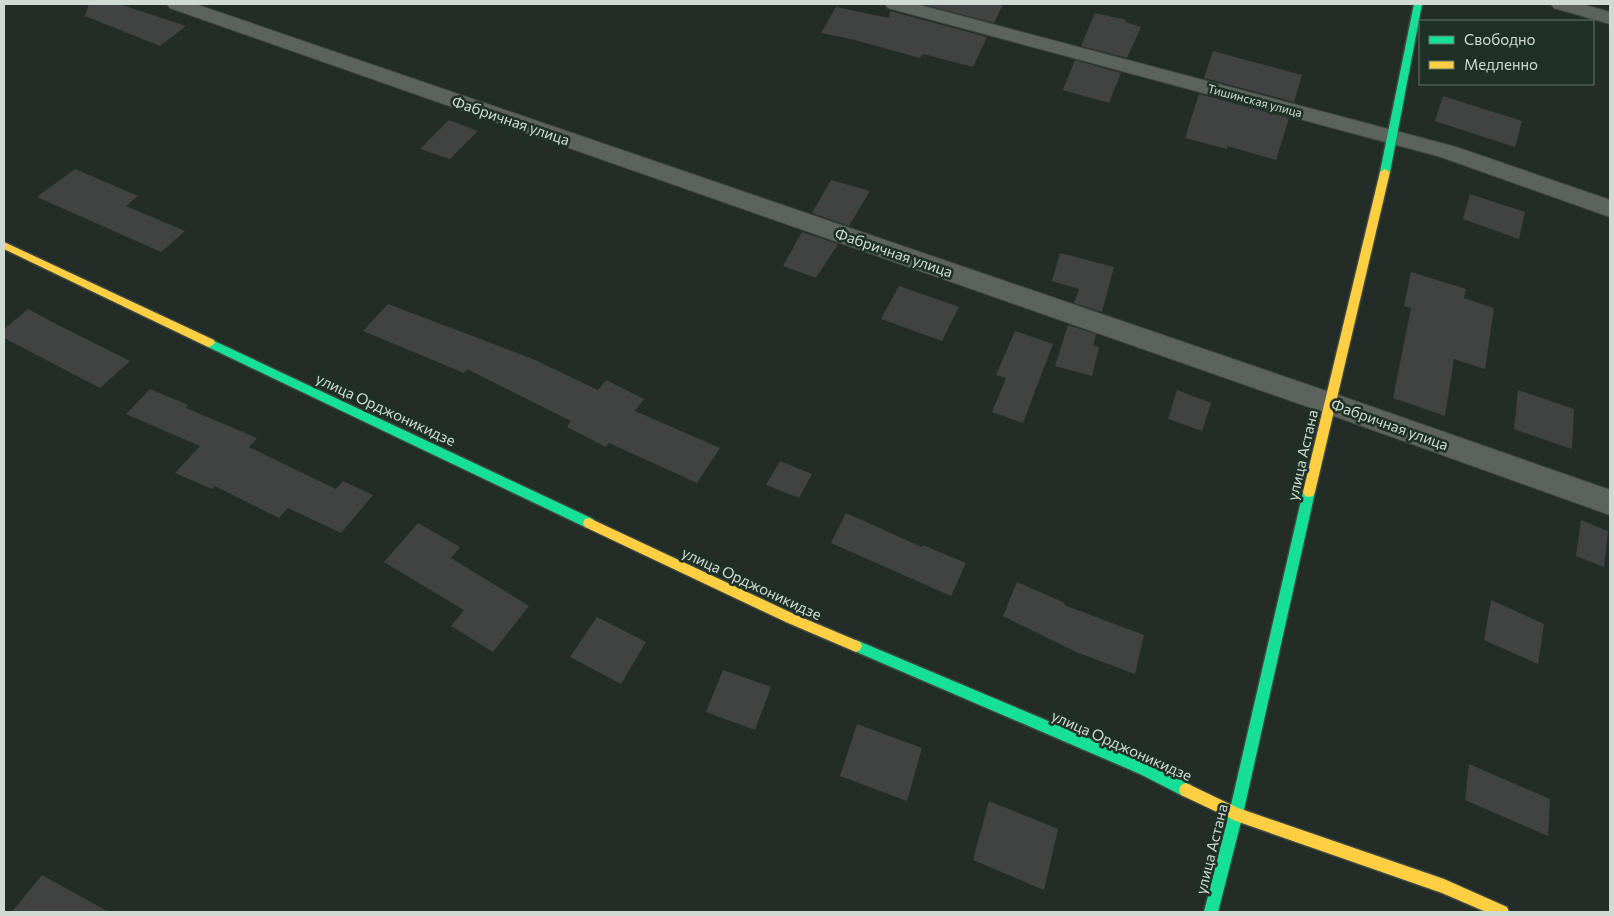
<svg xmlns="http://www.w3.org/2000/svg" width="1614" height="916" font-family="Commissioner,sans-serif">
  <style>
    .building { fill: #414343 }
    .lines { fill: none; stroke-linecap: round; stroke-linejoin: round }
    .street-casing { stroke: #3f4842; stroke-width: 2 }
    .fast-casing { stroke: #3f4842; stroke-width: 3 }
    .slow-casing { stroke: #3f4842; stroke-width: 3 }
    .street { fill: #5c635e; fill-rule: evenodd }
    .fast { fill: #16e098; fill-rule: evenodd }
    .slow { fill: #ffcf43; fill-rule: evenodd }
    .labels { text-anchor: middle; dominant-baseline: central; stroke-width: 5; stroke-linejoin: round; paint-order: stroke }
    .far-street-label { font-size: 12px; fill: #cfdad2; stroke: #1f3126 }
    .street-label { font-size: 15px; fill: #cfdad2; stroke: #1f3126 }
  </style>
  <rect width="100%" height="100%" fill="#232d27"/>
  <g class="building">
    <path d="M89,4H119L186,26L160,46L85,16Z"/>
    <path d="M922,4H1003L994,23Z"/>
    <path d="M836,7L889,18L890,11L987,37L973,67L923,54L920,58L851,39L821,33Z"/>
    <path d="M1095,13L1126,20L1125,22L1141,27L1127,58L1081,46Z"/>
    <path d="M1213,51L1302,75L1294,102L1204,78Z"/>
    <path d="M1075,60L1121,73L1109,103L1063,90Z"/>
    <path d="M1199,94L1289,118L1276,160L1227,146V149L1185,138Z"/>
    <path d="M1443,96L1522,121L1515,147L1435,121Z"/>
    <path d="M449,120L478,131L450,159L420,149Z"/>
    <path d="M75,169L138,196L126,206L185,231L161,252L37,197Z"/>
    <path d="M831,180L870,191L849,226L812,213Z"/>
    <path d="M1470,194L1525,212L1519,239L1463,219Z"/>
    <path d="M802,232L838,244L816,278L783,266Z"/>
    <path d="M1060,253L1114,267L1102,312L1074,303L1079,289L1052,281Z"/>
    <path d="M1411,272L1466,289L1464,298L1494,308L1485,369L1454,359L1445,416L1393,398L1411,308L1404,306Z"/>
    <path d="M899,286L959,307L942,341L881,319Z"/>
    <path d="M388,304L533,359L598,390L606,380L644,399L635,411L720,448L697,483L609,443L606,447L567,427L571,421L467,369L464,373L363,331Z"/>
    <path d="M28,309L60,326L130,361L100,388L4,338V329Z"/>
    <path d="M1068,325L1096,334L1093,345L1099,347L1092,376L1055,366Z"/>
    <path d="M1015,331L1053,344L1023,423L992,412L1006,378L996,375Z"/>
    <path d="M150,389L188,405L186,408L257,438L249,447L336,489L343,481L373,495L341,533L288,508L279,518L215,486L212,489L175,473L200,446L126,414Z"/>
    <path d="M1177,390L1211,403L1202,431L1168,419Z"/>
    <path d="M1518,390L1574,409L1572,449L1514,429Z"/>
    <path d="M780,461L812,474L799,498L766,485Z"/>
    <path d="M846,513L922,547L923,545L966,563L951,596L831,543Z"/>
    <path d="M1581,520L1608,531L1604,567L1576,556Z"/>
    <path d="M418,523L460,547L451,558L529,606L493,652L451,626L464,610L384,562Z"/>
    <path d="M1017,582L1065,603L1064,605L1144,635L1135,674L1076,652L1003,616Z"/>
    <path d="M1491,600L1544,624L1538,664L1484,640Z"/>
    <path d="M597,617L646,642L621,684L570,657Z"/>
    <path d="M723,670L771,687L755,730L706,712Z"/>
    <path d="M857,724L922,748L907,801L840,776Z"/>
    <path d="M1469,764L1550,799L1548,836L1465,800Z"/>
    <path d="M989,801L1058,829L1044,890L973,860Z"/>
    <path d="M42,875L109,912H12Z"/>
  </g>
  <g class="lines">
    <g class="street-casing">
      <g id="street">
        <path d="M167,4H195L1338,395L1610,490V515L1320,411L170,8Z"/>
        <path d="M885,4H916L1456,147L1610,200V217L1441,157L888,8Z"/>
        <path d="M1551,4H1581L1610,12V24L1554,8Z"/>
      </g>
    </g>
    <g class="fast-casing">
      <g id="fast">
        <path d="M1414,4H1422L1390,172L1385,175L1380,172Z"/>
        <path d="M210,339L593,519L595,523L593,527L589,528L585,527L206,346L205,343L206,340Z"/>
        <path d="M1309,487L1313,488L1315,492L1243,814L1218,912H1204L1229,814L1303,492L1305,488Z"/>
        <path d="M856,640L1150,764L1191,785L1193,790L1191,795L1186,797L1181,795L1140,774L852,650L850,646L852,642Z"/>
      </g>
    </g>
    <g class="slow-casing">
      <g id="slow">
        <path d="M1385,169L1390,172L1315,492L1313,496L1309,497L1305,496L1303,492L1380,172Z"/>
        <path d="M4,242L214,340L215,343L210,347L206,346L4,249Z"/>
        <path d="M589,518L796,615L860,642L862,646L860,650L856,652L788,623L585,527L583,523L585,519Z"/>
        <path d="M1186,783L1238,808L1444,879L1507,907L1509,912H1486L1442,893L1236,821L1181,795L1179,790L1181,785Z"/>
      </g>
    </g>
    <use href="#street" class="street"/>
    <use href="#fast" class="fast"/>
    <use href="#slow" class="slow"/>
  </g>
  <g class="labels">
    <g class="far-street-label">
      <text transform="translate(1255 100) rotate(15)">Тишинская улица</text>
    </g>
    <g class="street-label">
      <text transform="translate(511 120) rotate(19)">Фабричная улица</text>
      <text transform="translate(894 252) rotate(19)">Фабричная улица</text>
      <text transform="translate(386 409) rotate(25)">улица Орджоникидзе</text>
      <text transform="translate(1390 424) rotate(20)">Фабричная улица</text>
      <text transform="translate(1302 455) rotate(-77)">улица Астана</text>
      <text transform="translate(752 583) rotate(25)">улица Орджоникидзе</text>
      <text transform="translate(1122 745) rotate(24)">улица Орджоникидзе</text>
      <text transform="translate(1211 849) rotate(-76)">улица Астана</text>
    </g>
  </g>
  <rect width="1614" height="916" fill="none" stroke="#cfdad2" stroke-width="10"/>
  <rect x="1419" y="20" width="175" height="65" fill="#1f3126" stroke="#65756b"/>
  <rect x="1429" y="36" width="25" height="8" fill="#16e098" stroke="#65756b"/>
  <text x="1464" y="45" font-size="15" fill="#cfdad2">Свободно</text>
  <rect x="1429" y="61" width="25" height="8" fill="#ffcf43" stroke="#65756b"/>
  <text x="1464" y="70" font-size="15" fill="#cfdad2">Медленно</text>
</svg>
